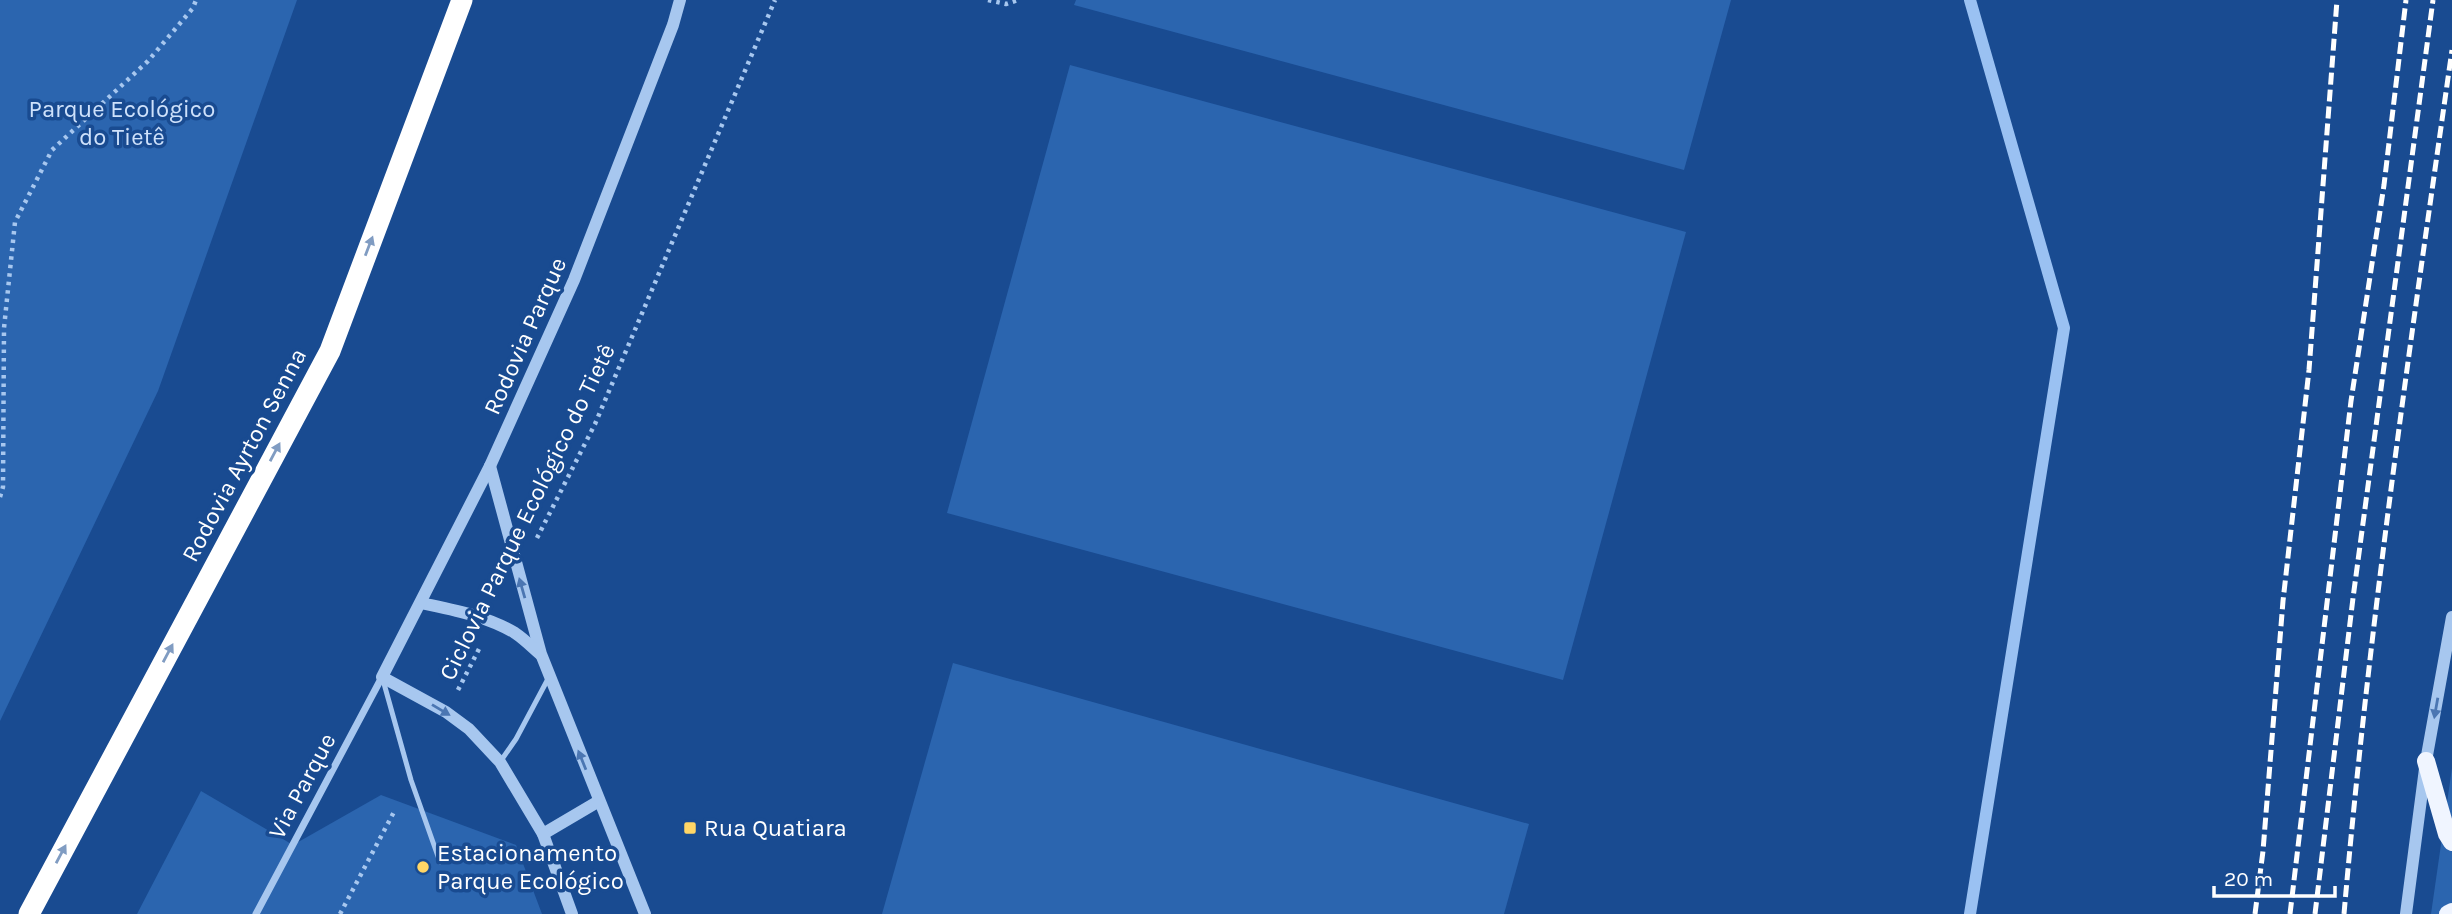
<svg xmlns="http://www.w3.org/2000/svg" width="2452" height="914" font-family="Karla,sans-serif">
  <style>
    .green { fill: #2b65af }
    .lines { fill: none; stroke-linecap: round; stroke-linejoin: round }
    .stream { stroke: #9ac1f2; stroke-width: 12 }
    .path { stroke: #a7c7ef; stroke-width: 4.5; stroke-dasharray: 3.5 5; stroke-linecap: butt }
    .service { stroke: #a7c7ef; stroke-width: 5 }
    .minor { stroke: #a7c7ef; stroke-width: 7 }
    .tertiary { stroke: #a7c7ef; stroke-width: 12 }
    .primary { stroke: #f0f5ff; stroke-width: 18 }
    .motorway { stroke: #fff; stroke-width: 21 }
    .rail { stroke: #fff; stroke-width: 5; stroke-dasharray: 12 5; stroke-linecap: butt }
    .oneway { fill: #809cc2 }
    .oneway2 { fill: #4b76b2 }
    .poi-dot { fill: #ffd666; stroke: #194b91; stroke-width: 2.5 }
    .labels { text-anchor: middle; dominant-baseline: central; stroke-width: 7; stroke-linejoin: round; paint-order: stroke }
    .park-label { font-size: 24px; fill: #cee1fb; stroke: #194b91 }
    .street-label { font-size: 24px; fill: #fff; stroke: #194b91 }
    .poi-label { font-size: 24px; fill: #fff; stroke: #194b91; text-anchor: start }
  </style>
  <rect width="100%" height="100%" fill="#194b91"/>
  <g class="green">
    <path d="M0,0H297L158,391L0,721Z"/>
    <path d="M1076,0H1731L1684,170L1074,5Z"/>
    <path d="M1070,65L1686,232L1563,680L947,513Z"/>
    <path d="M953,663L1529,824L1504,914H882Z"/>
    <path d="M2452,768V914H2431Z"/>
    <path d="M201,791L293,845L381,795L516,845L542,914H137Z"/>
  </g>
  <g class="lines">
    <path class="stream" d="M1970,914L2064,328L1970,0"/>
    <g class="path">
      <path d="M988,0L1006,4L1018,0"/>
      <path d="M0,497L3,487L4,328L15,222L52,150L148,61L193,8L196,0"/>
      <path d="M537,538L595,424L775,0"/>
      <path d="M458,690L481,645"/>
      <path d="M340,914L395,810"/>
    </g>
    <g class="service">
      <path d="M383,680L411,780L440,862"/>
      <path d="M500,762L516,739L549,677"/>
    </g>
    <path class="minor" d="M256,914L382,677"/>
    <g class="tertiary">
      <path d="M490,466L541,654L645,914"/>
      <path d="M421,603C453,610 487,616 515,633C524,639 532,647 540,654"/>
      <path d="M543,834L599,801"/>
      <path d="M572,914L543,834L500,762L469,729L446,712L382,677L490,466L574,280L673,25L680,0"/>
      <path d="M2406,914L2426,761L2452,617"/>
    </g>
    <g class="primary">
      <path d="M2426,761L2447,834L2452,842"/>
      <path d="M2448,914L2452,912"/>
    </g>
    <path class="motorway" d="M29,914L330,351L462,0"/>
    <g class="rail">
      <path d="M2255,914L2263,851L2283,601L2309,370L2337,0"/>
      <path d="M2290,914L2351,401L2384,185L2406,0"/>
      <path d="M2315,914L2353,598L2433,0"/>
      <path d="M2344,914C2369,625 2411,338 2452,50"/>
    </g>
  </g>
  <defs><path id="oneway-solid" d="M-6-.8H1V-3.2L6.5 0L1 3.2V.8H-6Z" transform="scale(1.75)"/></defs>
  <g class="oneway">
    <use href="#oneway-solid" transform="translate(369 246) rotate(-69)"/>
    <use href="#oneway-solid" transform="translate(275 452) rotate(-62)"/>
    <use href="#oneway-solid" transform="translate(168 653) rotate(-62)"/>
    <use href="#oneway-solid" transform="translate(61 854) rotate(-62)"/>
  </g>
  <g class="oneway2">
    <use href="#oneway-solid" transform="translate(522 588) rotate(-106)"/>
    <use href="#oneway-solid" transform="translate(2436 708) rotate(100)"/>
    <use href="#oneway-solid" transform="translate(441 710) rotate(31)"/>
    <use href="#oneway-solid" transform="translate(582 760) rotate(-112)"/>
  </g>
  <g class="poi-dot">
    <rect x="683" y="821" width="14" height="14" rx="3.5"/>
    <circle cx="423" cy="867" r="7"/>
  </g>
  <g class="labels">
    <g class="park-label">
      <text x="122" y="109">Parque Ecológico<tspan x="122" dy="28">do Tietê</tspan></text>
    </g>
    <g class="street-label">
      <text transform="translate(525 336) rotate(-66)">Rodovia Parque</text>
      <text transform="translate(244 455) rotate(-62)">Rodovia Ayrton Senna</text>
      <text transform="translate(527 512) rotate(-64)">Ciclovia Parque Ecológico do Tietê</text>
      <text transform="translate(302 786) rotate(-62)">Via Parque</text>
    </g>
    <g class="poi-label">
      <text x="704" y="828">Rua Quatiara</text>
      <text x="437" y="853">Estacionamento<tspan x="437" dy="28">Parque Ecológico</tspan></text>
    </g>
  </g>
  <path d="M2214 886v10h121v-10" fill="none" stroke="#ffffff" stroke-width="3.5"/>
  <text x="2224" y="886" font-size="21" fill="#ffffff" stroke="#194b91" stroke-width="5" paint-order="stroke">20 m</text>
</svg>
